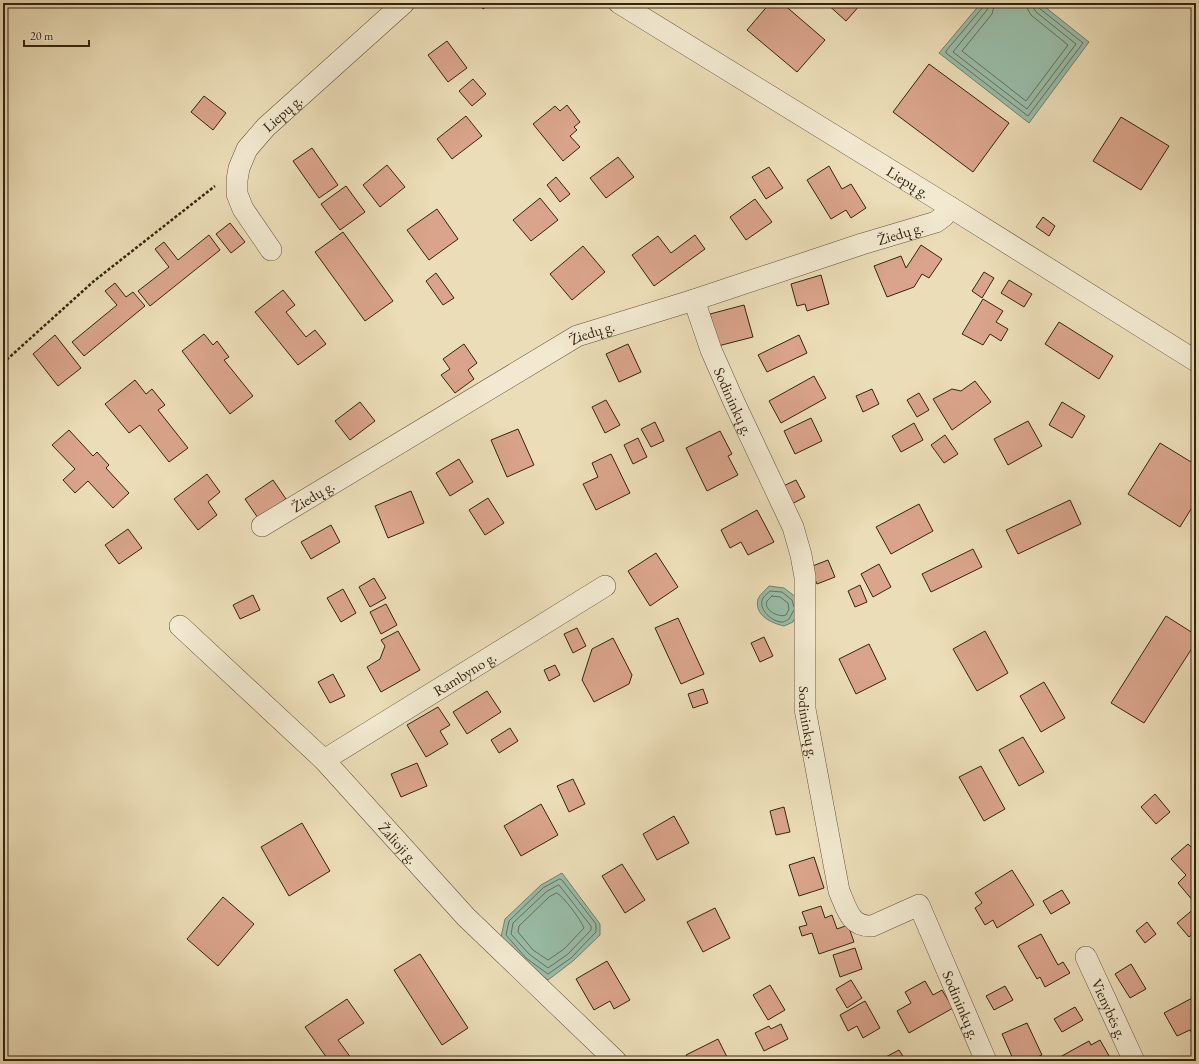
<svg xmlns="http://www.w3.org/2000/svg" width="1199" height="1064" font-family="'EB Garamond',serif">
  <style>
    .water { fill: #99bda8; stroke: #71806b }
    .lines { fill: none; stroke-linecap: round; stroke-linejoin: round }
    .shore { stroke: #67705c; stroke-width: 1 }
    .building { fill: #d9a48b; stroke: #35240f }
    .minor-casing { stroke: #625239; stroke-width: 22 }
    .path { stroke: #35240f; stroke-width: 2.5; stroke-dasharray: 3 2; stroke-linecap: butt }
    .minor { stroke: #f2e9d0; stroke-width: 21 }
    .labels { text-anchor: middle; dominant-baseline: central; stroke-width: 3.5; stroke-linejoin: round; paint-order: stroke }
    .street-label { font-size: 15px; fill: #35240f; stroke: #f2e9d0 }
  </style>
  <rect width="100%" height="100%" fill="#ebddb7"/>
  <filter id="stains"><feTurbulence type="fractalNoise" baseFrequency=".005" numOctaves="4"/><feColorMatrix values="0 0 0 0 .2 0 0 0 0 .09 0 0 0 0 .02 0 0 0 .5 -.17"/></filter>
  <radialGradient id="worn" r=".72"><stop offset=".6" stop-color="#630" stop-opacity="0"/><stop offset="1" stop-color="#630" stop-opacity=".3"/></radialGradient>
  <g class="water">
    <path d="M981,3H1040L1089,42L1029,123L939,53Z"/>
    <path d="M769,586L784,588L797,598L798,610L793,622L784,626C771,623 754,615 758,599C760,594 766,590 769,586Z"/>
    <path d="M562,873L600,924V935L573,961L548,980L523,961L501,937L505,919L541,885Z"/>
  </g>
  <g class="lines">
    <g class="shore">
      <path d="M984,3L983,7L946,51V53L1028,116L1083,43L1039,8L1038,3"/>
      <path d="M989,3L987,10L953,52L1027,109L1076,44L1036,12L1033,7V3"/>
      <path d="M995,3L992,14L962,51L1026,101L1068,45L1031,15L1028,10L1027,3"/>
      <path d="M772,596L780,597L788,603L789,609L786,615C779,618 763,610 767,601C768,600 771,597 772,596Z"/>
      <path d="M794,607L792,600L782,592L770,591C768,593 765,595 763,598C757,609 773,623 783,622C784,622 789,619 789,619L794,610"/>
      <path d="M560,879L562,880L596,924V932L571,958L548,974L526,958L506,935L509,921L543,888Z"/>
      <path d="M559,885L591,926V930L568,954L548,968L529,954L511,934L513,923L546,892Z"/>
      <path d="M557,893C564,897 581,920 584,928L564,949L548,960L533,950L518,932L519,926L549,897Z"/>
    </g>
  </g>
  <g class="building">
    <path d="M478,3H492L483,9Z"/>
    <path d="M770,3H782L825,40L797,72L747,30Z"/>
    <path d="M826,3H861V4L846,21Z"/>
    <path d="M447,41L467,68L448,82L428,55Z"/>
    <path d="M929,64L1009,123L973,172L893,112Z"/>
    <path d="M473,79L486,94L472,106L459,91Z"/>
    <path d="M204,96L226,113L213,130L191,112Z"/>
    <path d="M567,105L580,122L574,127L577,130L570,136L580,147L563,161L533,124L555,106L560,111Z"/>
    <path d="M466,116L482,136L452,159L437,139Z"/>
    <path d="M1121,117L1169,146L1141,190L1093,161Z"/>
    <path d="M312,148L338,185L319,198L293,161Z"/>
    <path d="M618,157L634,177L606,198L590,178Z"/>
    <path d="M387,165L405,187L380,207L363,185Z"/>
    <path d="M829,166L842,189L851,184L866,208L851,218L846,210L831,219L807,180Z"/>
    <path d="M769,167L783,188L766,199L752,177Z"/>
    <path d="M556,177L570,194L560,202L547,185Z"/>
    <path d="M346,186L365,212L340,230L321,204Z"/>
    <path d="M540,198L558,220L531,241L513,220Z"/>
    <path d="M755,199L772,222L746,240L730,217Z"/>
    <path d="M437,209L458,239L429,260L407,230Z"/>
    <path d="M1043,217L1055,226L1049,236L1036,227Z"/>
    <path d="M230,223L245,242L231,253L216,234Z"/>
    <path d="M343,232L393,301L365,321L315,252Z"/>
    <path d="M209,235L220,250L150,306L138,291L169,267L155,249L164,242L178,260Z"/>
    <path d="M695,235L705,249L654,286L632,255L658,236L671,253Z"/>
    <path d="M921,245L942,259L929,278L922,274L914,287L887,297L874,266L901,256L906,268Z"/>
    <path d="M583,246L605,272L572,300L550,274Z"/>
    <path d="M984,272L994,278L982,298L972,291Z"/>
    <path d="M436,273L454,298L443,305L426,281Z"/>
    <path d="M821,275L829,304L807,311L805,304L797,306L791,284Z"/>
    <path d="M1009,280L1032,294L1024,307L1001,293Z"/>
    <path d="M115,283L126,297L133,292L145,306L84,356L72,342L117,305L105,291Z"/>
    <path d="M283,290L295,305L286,312L306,337L315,330L326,344L298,365L255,312Z"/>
    <path d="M983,299L1003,311L996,322L1008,329L1001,341L990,334L983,345L962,334Z"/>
    <path d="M744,305L753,337L718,346L710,314Z"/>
    <path d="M1059,322L1113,356L1099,379L1045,344Z"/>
    <path d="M204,334L213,345L217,341L229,357L224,360L253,396L230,414L182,351Z"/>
    <path d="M55,335L81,368L58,386L33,354Z"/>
    <path d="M799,335L807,353L767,372L758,355Z"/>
    <path d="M464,344L477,363L468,370L474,379L455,393L441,375L450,369L443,359Z"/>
    <path d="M628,344L641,372L619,382L606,354Z"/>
    <path d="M814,376L826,398L781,423L769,401Z"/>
    <path d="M135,380L146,394L152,389L165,405L158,410L188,448L169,462L140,425L129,433L105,404Z"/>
    <path d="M975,381L991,402L952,430L933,399L952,389L961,391Z"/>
    <path d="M872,389L879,404L863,412L856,396Z"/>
    <path d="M919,393L929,410L917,417L907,400Z"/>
    <path d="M606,400L620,425L605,433L592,407Z"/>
    <path d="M360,402L375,421L350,440L335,421Z"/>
    <path d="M1062,402L1085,416L1072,438L1049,425Z"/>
    <path d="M811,418L822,441L795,454L784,431Z"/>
    <path d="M1028,421L1042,446L1008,465L994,439Z"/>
    <path d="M655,422L664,441L651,447L641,429Z"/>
    <path d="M914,423L923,440L901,452L892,436Z"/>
    <path d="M518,429L534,465L507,477L491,440Z"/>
    <path d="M69,430L93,456L97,452L109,465L106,468L129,493L113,508L88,481L75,493L63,480L75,469L52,445Z"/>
    <path d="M720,431L732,454L728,456L738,475L707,491L686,448Z"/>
    <path d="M945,435L958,454L944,463L931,445Z"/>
    <path d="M638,438L647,457L633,464L624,445Z"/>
    <path d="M1160,443L1196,465V512L1191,509L1180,527L1128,494Z"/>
    <path d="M611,454L630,493L596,510L583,484L598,477L592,463Z"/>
    <path d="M459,459L473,482L450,496L436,473Z"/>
    <path d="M207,474L220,492L208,502L217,515L198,530L174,499Z"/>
    <path d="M273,480L286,499L258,518L245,499Z"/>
    <path d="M796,480L805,497L790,505L781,487Z"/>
    <path d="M411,491L424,523L388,538L375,506Z"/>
    <path d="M488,498L504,523L485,535L469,510Z"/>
    <path d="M1070,500L1081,524L1018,554L1006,530Z"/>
    <path d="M919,504L933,531L891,554L876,527Z"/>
    <path d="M757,510L774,542L748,555L741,542L730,548L721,530Z"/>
    <path d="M331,525L340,542L311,559L301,542Z"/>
    <path d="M128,529L142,548L119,564L105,545Z"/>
    <path d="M973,549L982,567L931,592L922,574Z"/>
    <path d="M656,553L678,587L650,606L628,571Z"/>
    <path d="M828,560L835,577L817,584L810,567Z"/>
    <path d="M879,564L891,587L873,597L861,574Z"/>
    <path d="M374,578L386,598L370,607L359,587Z"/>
    <path d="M860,585L867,602L855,607L848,591Z"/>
    <path d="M343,589L356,613L341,622L327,598Z"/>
    <path d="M253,595L260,610L240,619L233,605Z"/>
    <path d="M386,604L397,625L381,634L370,612Z"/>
    <path d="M1166,616L1196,635V642L1144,723L1111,703Z"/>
    <path d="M678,618L704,674L681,684L655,628Z"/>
    <path d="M577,628L586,646L573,653L564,634Z"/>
    <path d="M398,631L420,670L381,692L367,667L380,659L385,646L381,640Z"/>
    <path d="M985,631L1008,673L977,691L953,649Z"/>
    <path d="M764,637L773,656L760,662L751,643Z"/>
    <path d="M613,638L632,675L629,684L594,702L582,680L592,649Z"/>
    <path d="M869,644L886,679L856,694L839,659Z"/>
    <path d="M555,665L560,675L549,681L544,670Z"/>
    <path d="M333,674L345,696L330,703L318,682Z"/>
    <path d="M1044,682L1065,718L1041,732L1020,696Z"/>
    <path d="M703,689L708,703L693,708L688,694Z"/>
    <path d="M487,691L501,712L467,734L453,712Z"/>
    <path d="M438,707L450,725L440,731L448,744L426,757L407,725Z"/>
    <path d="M510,728L518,741L499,753L491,740Z"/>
    <path d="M1023,737L1044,772L1019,786L999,750Z"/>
    <path d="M417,763L427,786L401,797L391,774Z"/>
    <path d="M981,766L1005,809L984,821L959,777Z"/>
    <path d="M573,779L585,804L569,812L557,786Z"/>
    <path d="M1155,794L1170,812L1156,824L1141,807Z"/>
    <path d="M541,804L558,835L521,856L504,826Z"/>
    <path d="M784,807L790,832L776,835L770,811Z"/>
    <path d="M674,816L689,843L657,860L643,834Z"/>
    <path d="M302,823L330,871L289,896L261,847Z"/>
    <path d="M1188,844L1196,852V900L1194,902L1178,883L1186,875L1171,859Z"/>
    <path d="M814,857L824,888L799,896L789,865Z"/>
    <path d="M622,864L645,900L625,913L602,876Z"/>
    <path d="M1012,870L1034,905L997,928L993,920L985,925L975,908L982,903L975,893Z"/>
    <path d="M1062,890L1070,903L1051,914L1043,901Z"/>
    <path d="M223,897L254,924L218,966L187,939Z"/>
    <path d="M821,906L825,918L832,915L837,929L848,925L854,942L819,954L812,933L802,936L799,927L807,925L802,912Z"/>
    <path d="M1196,907V931L1189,937L1177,923Z"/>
    <path d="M715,908L730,938L703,952L687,922Z"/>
    <path d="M1147,922L1156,934L1145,943L1136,931Z"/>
    <path d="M1041,934L1058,965L1063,962L1070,973L1045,987L1040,977L1037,979L1018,946Z"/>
    <path d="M855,948L862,969L840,977L833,955Z"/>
    <path d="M420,954L468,1028L442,1045L394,970Z"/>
    <path d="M607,961L630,1000L614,1009L610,1001L594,1010L576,979Z"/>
    <path d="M1131,964L1146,989L1130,998L1115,974Z"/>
    <path d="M851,980L862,998L847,1008L836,989Z"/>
    <path d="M925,981L933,995L942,990L953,1008L909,1033L897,1011L911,1003L905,992Z"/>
    <path d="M770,985L785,1010L768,1020L753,995Z"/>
    <path d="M1005,986L1013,1000L994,1010L986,996Z"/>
    <path d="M1196,996V1041L1190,1030L1177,1036L1164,1013Z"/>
    <path d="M347,999L364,1023L338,1040L351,1058L346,1061H329L305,1027Z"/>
    <path d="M865,1001L880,1028L863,1038L857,1026L848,1031L840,1015Z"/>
    <path d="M1075,1007L1083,1020L1062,1032L1054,1019Z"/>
    <path d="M1027,1023L1042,1055L1028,1061H1014L1002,1034Z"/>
    <path d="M781,1024L788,1039L764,1051L755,1033L769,1026L771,1029Z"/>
    <path d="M718,1039L729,1061H689L686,1055Z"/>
    <path d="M1100,1040L1112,1061H1062L1060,1057L1089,1041L1091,1045Z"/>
    <path d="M899,1050L906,1061H878Z"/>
  </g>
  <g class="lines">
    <g class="minor-casing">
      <g id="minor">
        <path id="s1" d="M619,3L950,207L1196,361"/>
        <path id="s2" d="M271,250L243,209L237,194V180L239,168L247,149L266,127L404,3"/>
        <path id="s3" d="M694,300L711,350L734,402L793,527L801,555L805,577V709L839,891C847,909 850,927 872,926L919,905L986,1061"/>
        <path id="s4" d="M262,526L577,336L694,300L862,244L936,222L944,216L950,207"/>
        <path id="s5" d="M180,626L324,760L466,917L616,1061"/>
        <path id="s6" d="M324,760L605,586"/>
        <path id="s7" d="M1086,957L1134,1061"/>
      </g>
    </g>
    <path class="path" d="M3,363L94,281L215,186"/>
    <use href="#minor" class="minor"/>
  </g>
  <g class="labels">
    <g class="street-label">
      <text stroke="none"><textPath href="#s2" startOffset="163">Liepų g.</textPath></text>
      <text stroke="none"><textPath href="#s1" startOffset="340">Liepų g.</textPath></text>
      <text stroke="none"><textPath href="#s4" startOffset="707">Žiedų g.</textPath></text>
      <text stroke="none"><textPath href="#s4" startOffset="383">Žiedų g.</textPath></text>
      <text stroke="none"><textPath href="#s3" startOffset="109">Sodininkų g.</textPath></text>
      <text stroke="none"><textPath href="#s4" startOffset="59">Žiedų g.</textPath></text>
      <text stroke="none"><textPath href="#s6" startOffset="165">Rambyno g.</textPath></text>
      <text stroke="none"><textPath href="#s3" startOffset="445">Sodininkų g.</textPath></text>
      <text stroke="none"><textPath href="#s5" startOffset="308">Žalioji g.</textPath></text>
      <text stroke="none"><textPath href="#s3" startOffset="829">Sodininkų g.</textPath></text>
      <text stroke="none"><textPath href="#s7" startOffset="57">Vienybės g.</textPath></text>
    </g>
  </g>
  <rect width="1199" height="1064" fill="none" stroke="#ebddb7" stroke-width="16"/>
  <rect x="4" y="4" width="1191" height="1056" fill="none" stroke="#35240f" stroke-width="2"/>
  <rect x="8" y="8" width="1183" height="1048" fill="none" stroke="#35240f"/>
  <path d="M24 40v6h65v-6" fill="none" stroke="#35240f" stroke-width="2"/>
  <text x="30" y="40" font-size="12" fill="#35240f" stroke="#f2e9d0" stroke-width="3" paint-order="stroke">20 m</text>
  <rect width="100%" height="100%" filter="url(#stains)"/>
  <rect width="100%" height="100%" fill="url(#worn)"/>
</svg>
